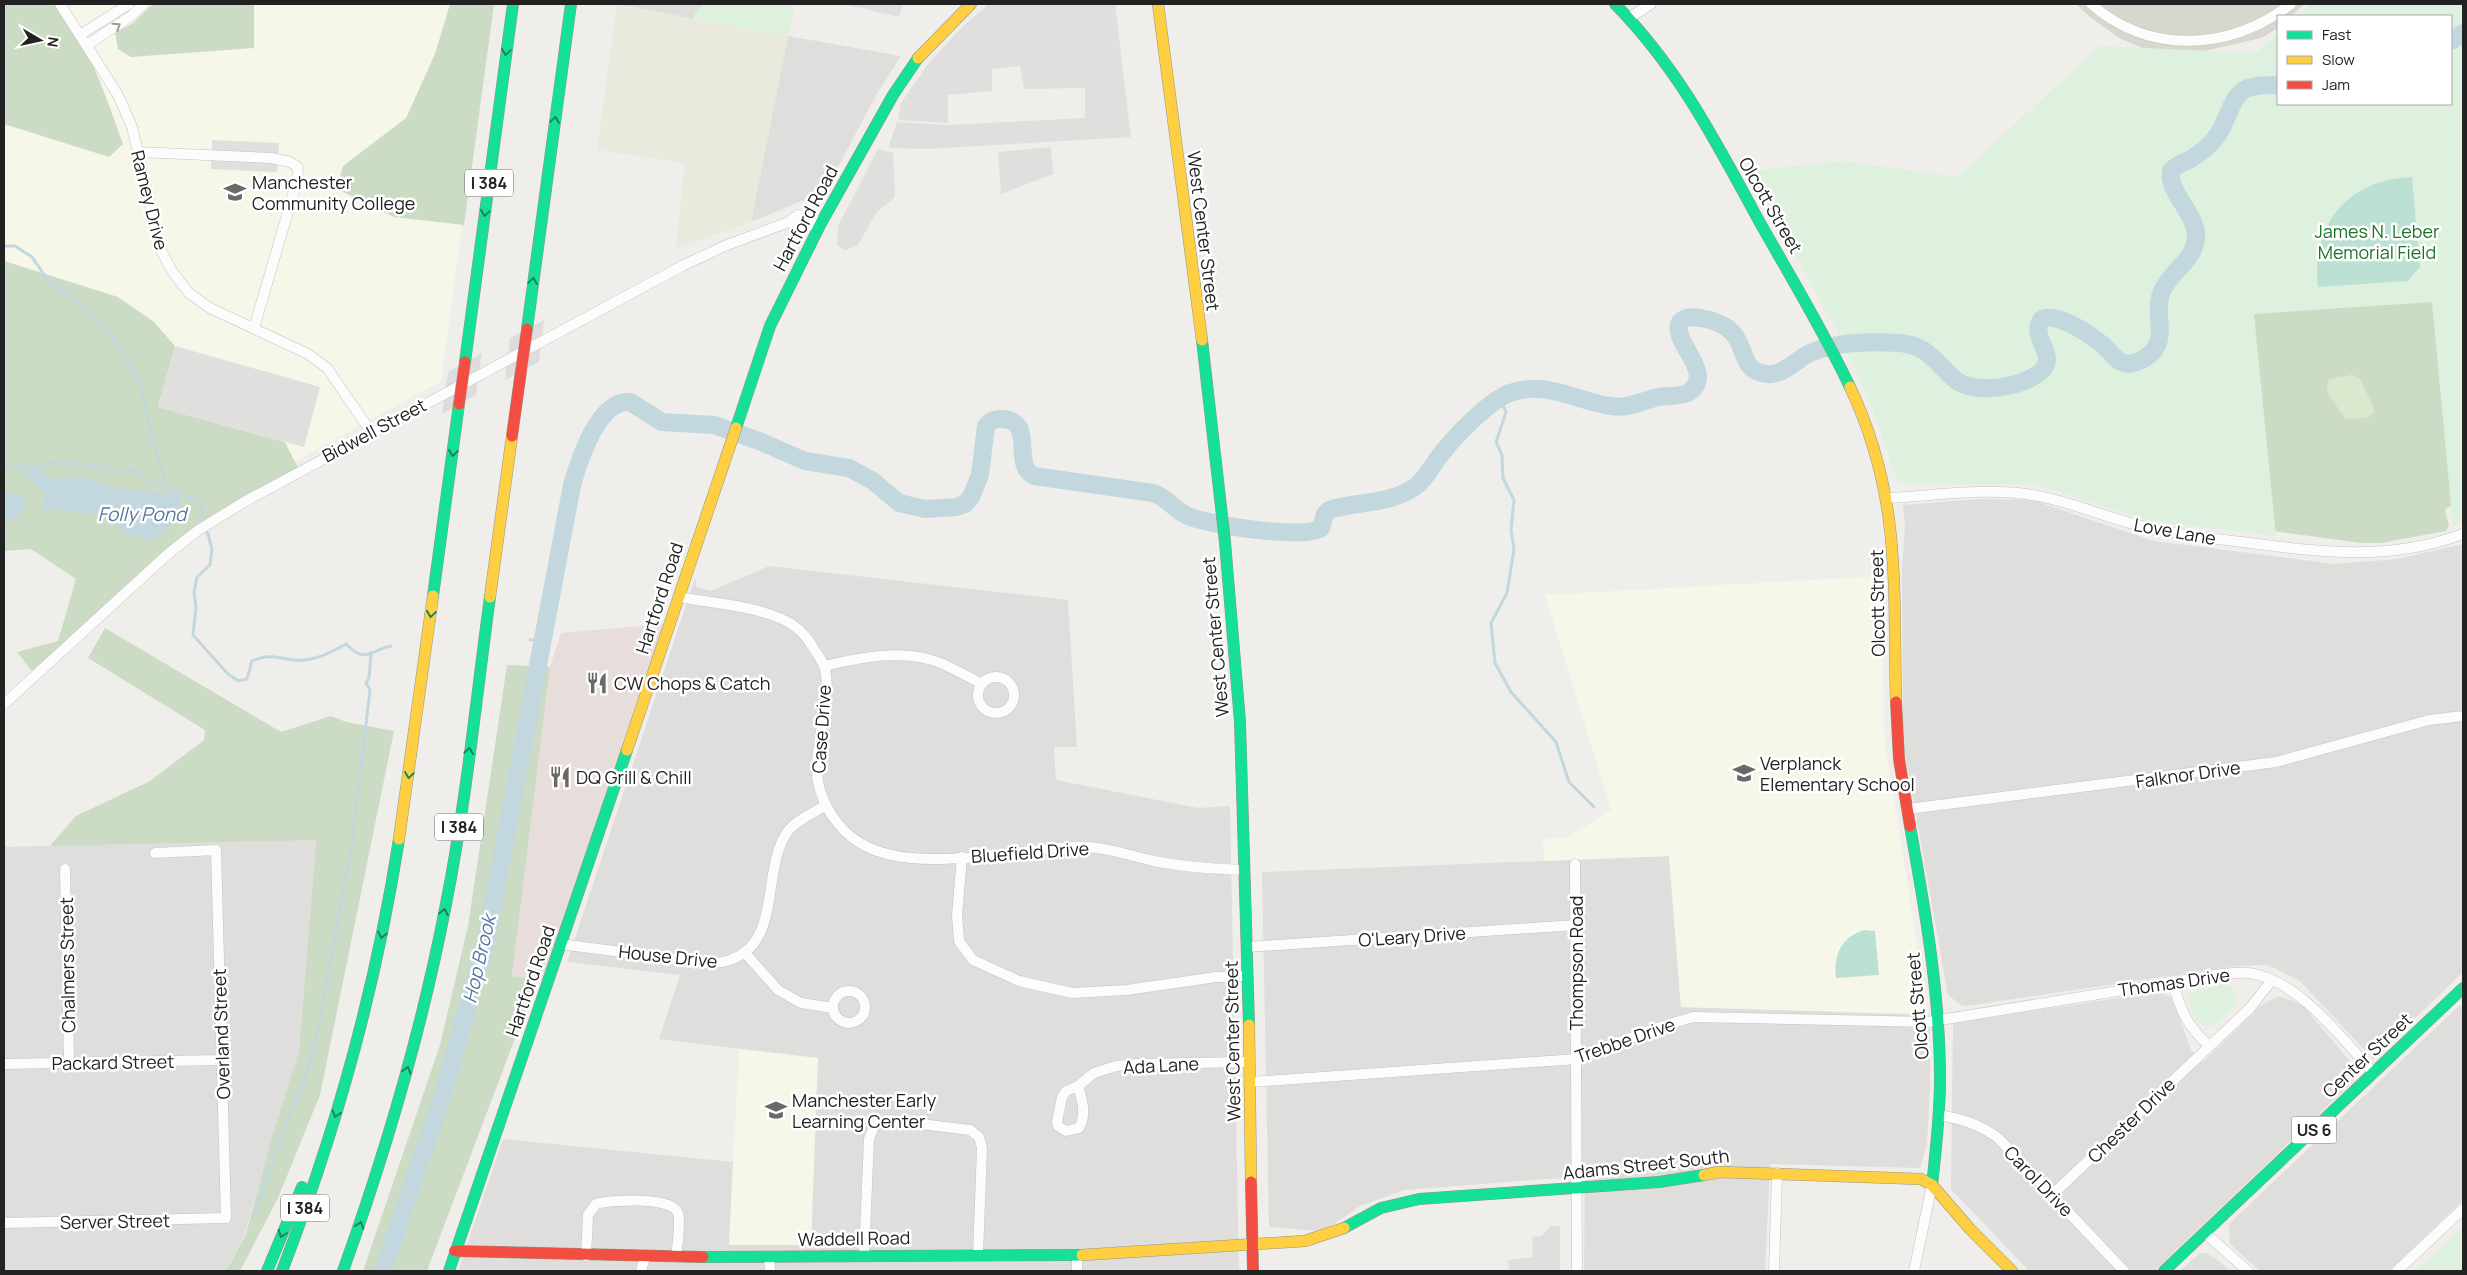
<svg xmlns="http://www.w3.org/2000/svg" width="2467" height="1275" font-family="Manrope,sans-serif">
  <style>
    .residential { fill: #dfdedc }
    .commercial { fill: #e7ddda }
    .education { fill: #f6f6e9 }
    .construction { fill: #d8d7ce }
    .farmland { fill: #e9e9dd }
    .grass { fill: #dbe8ce }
    .forest { fill: #cbdbc4; fill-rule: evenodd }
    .park { fill: #ddf1de }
    .pitch { fill: #bce0d3 }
    .parking { fill: #e0dfde }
    .water { fill: #c3d7de }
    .pier { fill: #dedddd }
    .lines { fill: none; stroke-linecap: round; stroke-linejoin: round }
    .stream { stroke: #c3d7de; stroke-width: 3 }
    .river { stroke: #c3d7de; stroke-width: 18 }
    .street-casing { stroke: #c3c3c1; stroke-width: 11 }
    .fast-casing { stroke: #959785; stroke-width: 12 }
    .slow-casing { stroke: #959785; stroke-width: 12 }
    .jam-casing { stroke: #959785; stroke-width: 12 }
    .street { stroke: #fdfcfc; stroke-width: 10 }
    .fast { stroke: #16e098; stroke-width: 11 }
    .slow { stroke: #ffcf43; stroke-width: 11 }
    .jam { stroke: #f24e42; stroke-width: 11 }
    .jam-bridge-casing { stroke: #c1a6ac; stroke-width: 12; stroke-linecap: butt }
    .jam-bridge { stroke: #f24e42; stroke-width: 11 }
    .oneway { stroke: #9a9a9a }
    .oneway2 { stroke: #1c815d }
    .labels { text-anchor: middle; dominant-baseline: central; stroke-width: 5; stroke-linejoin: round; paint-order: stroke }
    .shield { fill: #fff; stroke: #646464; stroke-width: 1 }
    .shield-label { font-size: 16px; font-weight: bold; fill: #222 }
    .poi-label { font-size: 18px; fill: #222; stroke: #fff; text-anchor: start }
    .street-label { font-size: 18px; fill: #222; stroke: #fff }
    .park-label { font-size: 18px; fill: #1a7527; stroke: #fff }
    .water-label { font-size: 19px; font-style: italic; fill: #5576a0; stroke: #fff }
  </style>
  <rect width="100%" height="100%" fill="#f0eeeb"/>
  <g class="residential">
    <path d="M617,4H704L695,14L694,19Z"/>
    <path d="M788,36L901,56L878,92L825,191L751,222Z"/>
    <path d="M1979,499L2032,500L2154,541L2334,564L2398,559L2463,544V972L2373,1059L2300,981L2268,965L2237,966L1967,1006L1961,1005L1948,995L1903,743L1902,570L1905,525L1903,505Z"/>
    <path d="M769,566L1068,600L1077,747H1054L1056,780L1198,808L1230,806L1239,1271H458L503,1139L733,1162L729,1245L817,1058L659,1039L680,975L567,962L695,578L697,587L711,591Z"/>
    <path d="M316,839L299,1051L270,1143L245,1234L226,1271H4V847Z"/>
    <path d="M1669,856L1681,1007L1930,1015V1086L1927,1144L1920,1168L1770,1164L1765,1271H1584L1585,1176L1404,1190L1360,1206L1334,1224L1317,1231L1269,1227L1262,872Z"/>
    <path d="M2158,992L2169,996L2174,1002L2191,1050L2203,1062L2262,1005L2278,996L2293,1001L2303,1006L2355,1067L2354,1081L2154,1271H2029L1951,1189L1953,1023Z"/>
    <path d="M2463,1005V1200L2389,1271H2260L2230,1244L2229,1224L2459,1006Z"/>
    <path d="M2200,1253H2205L2215,1258L2230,1271H2180Z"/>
  </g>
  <path class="commercial" d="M663,624L543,981L512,976L550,667L561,633Z"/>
  <g class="education">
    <path d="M4,4H492L441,381L209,509L4,439Z"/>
    <path d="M1882,576L1884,736L1928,1014L1681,1007L1669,856L1544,861L1543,839L1566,838L1611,810L1545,595Z"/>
    <path d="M739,1049L818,1058L811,1245H729Z"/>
  </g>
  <path class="construction" d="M2076,4H2305L2291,16H2278V28L2261,38L2196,53L2145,49L2121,39L2091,18Z"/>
  <path class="farmland" d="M617,5L788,36L751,222L676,248L685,163L597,150Z"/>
  <path class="grass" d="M2352,375L2360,379L2373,407L2374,412L2370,417L2346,419L2329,395L2327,388L2329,379Z"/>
  <g class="forest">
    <path d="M4,4H60C90,50 105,93 123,144L109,157L4,124Z"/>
    <path d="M153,4H254V48L131,57L118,49L115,33L133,23Z"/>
    <path d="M450,4H494L464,225L394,217L337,189L343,166L406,118L435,54Z"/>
    <path d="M2427,104L2463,503L2446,508L2445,511L2449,525L2446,531L2381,543H2361L2155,515L1892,434ZM2352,375L2360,379L2373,407L2374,412L2369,417L2346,419L2329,395L2327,388L2329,379Z"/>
    <path d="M4,261L118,297L154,322L175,346L158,407L285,442L299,470L168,554L35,675L17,652L58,641L76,579L31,549L4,551Z"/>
    <path d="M105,628L281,732L331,716L346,722L394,731L320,1095L278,1198L240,1271H226L246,1234L270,1143L299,1051L316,840L50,846L76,816L150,781L204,740L205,730L88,658Z"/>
    <path d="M507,665L550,667L512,976L537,980L427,1271H363L440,1045L468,926Z"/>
  </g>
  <g class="park">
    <path d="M704,4H795L788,36L694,19L695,14Z"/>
    <path d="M2311,4H2463V522L2453,526L2432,302L2254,314L2276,536L2150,521L2034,484L1910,485L1897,480L1874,412L1840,336L1748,171L1843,161L1957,177L2100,46L2256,53L2278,33V104H2451V16H2297Z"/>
    <path d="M2223,984L2228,985L2235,991L2237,1000L2235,1005L2213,1026H2203C2194,1021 2188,1007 2189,997L2195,990Z"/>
    <path d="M2463,1226V1271H2415Z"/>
  </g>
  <g class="pitch">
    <path d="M2412,177L2420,267L2408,281L2318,287C2310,224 2349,179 2412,177Z"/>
    <path d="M1864,930L1875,931L1879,975L1836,978C1833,956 1841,937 1864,930Z"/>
  </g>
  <g class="parking">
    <path d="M849,4H903L899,17L848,5Z"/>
    <path d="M989,4H1115L1131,137L927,149L888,148L897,122L949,125L1085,118V88L1024,89L1020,66L992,69V91L948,95V123L898,120L901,103L928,64L962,27Z"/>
    <path d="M212,140L279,143L277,172L211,169Z"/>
    <path d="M1051,147L1053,174L1001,194L998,152Z"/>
    <path d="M878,149L893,153L895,197L877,212L857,246L845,250L837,246L838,226Z"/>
    <path d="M175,346L320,387L304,447L158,407Z"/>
    <path d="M1551,1226H1560V1271H1509L1508,1260L1533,1257L1532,1237L1541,1236Z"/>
  </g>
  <g class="water">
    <path d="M19,469H41L50,479L81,477L116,488L180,495L179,516L152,540L126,534L106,515L41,508L46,495Z"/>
    <path d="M10,492L26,498C22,510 18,520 4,523V495Z"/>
  </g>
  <g class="pier">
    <path d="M544,320L539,362L505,380L510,338Z"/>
    <path d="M482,353L476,395L442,414L448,372Z"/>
  </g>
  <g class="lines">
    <g class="stream">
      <path d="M4,246H15L32,257L47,279L86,308L113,337L141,387L154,444L167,486"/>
      <path d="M1500,398L1506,412L1496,442L1502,455L1503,478L1514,500L1511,530L1514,549L1507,593L1491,623L1495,663L1511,692L1556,742L1569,782L1594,807"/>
      <path d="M4,470L31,465L41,469L50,462L100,466L120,471L136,470L148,482L167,487L197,502L203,507L200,522L208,534L212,549L210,565L197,577L194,592L196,607L193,635L228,674L238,681L247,679L252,661C272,653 275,658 294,660C313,662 330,653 346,644C365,664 369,651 391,646"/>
      <path d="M530,640L543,639"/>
      <path d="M254,1216L286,1123L305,1078L317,1035L352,843L370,690L366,683L369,678L371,653"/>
    </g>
    <g class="river">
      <path d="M2451,41L2463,33"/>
      <path d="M383,1271L441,1100L486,941L572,485C579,461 598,399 630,402L662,422L714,425L759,441L805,461L849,468L873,481L899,503L925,509L956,507L965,504L971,497L980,475L986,426C990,421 994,419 1000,419C1038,419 1010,464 1034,476L1153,493C1167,497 1174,510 1188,516C1208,525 1305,540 1321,528L1325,514L1329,510C1357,501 1387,505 1413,488C1426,480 1432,465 1442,453C1455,436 1490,400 1510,393C1546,380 1577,401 1610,406C1628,409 1642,401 1658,397C1669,395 1678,397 1688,393C1718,373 1669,341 1680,322C1686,316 1693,317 1701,318C1753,327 1734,362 1758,372C1780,381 1794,360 1812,352C1837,342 1873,341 1899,343C1930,345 1935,364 1957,381C1975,393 2008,388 2027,380C2070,361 2028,342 2041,320C2056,310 2092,336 2104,346C2110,351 2114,358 2121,362C2127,365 2133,364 2139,361C2175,345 2151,317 2162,291C2171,270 2198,259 2196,233C2194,212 2167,190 2171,171C2176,164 2184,163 2191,159C2201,153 2210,145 2217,136C2227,123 2230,99 2244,90C2254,84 2268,86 2278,85"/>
    </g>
    <g class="street-casing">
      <g id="street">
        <path d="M60,4L118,95L132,127L161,250L172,271L189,293L210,308L308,354L327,368L371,432"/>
        <path d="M2091,4C2151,56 2231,50 2291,4"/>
        <path d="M1629,18L1651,4"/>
        <path d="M80,35L129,4"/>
        <path d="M87,45L131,16L144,4"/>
        <path d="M138,152L271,158L290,162L298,167L297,181L254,328"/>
        <path d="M1888,498C1935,496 1985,487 2032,495C2071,501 2106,518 2145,527C2177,535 2210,538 2242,542C2321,552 2387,562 2463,534"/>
        <path d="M678,597C712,603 750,605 782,619C796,625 807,636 814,649C817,654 822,660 824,666C834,695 812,749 818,782C823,807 839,830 860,843C911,875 1014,850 1072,847C1101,845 1127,855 1154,861C1184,867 1214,869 1244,870"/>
        <path d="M824,666C862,657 906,648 943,664C956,670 969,677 982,684"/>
        <circle cx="996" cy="695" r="18"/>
        <path d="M4,704L168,554L197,531L244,502L684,265L727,245L789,222L798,215L812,217L820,225L807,226L789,222"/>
        <path d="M1908,809L2276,762L2429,720L2463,716"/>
        <path d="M962,857L957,915L959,941L973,960L1019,981L1072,993L1127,990L1216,977L1247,976"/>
        <path d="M1575,864L1577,1271"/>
        <path d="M65,869L69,1062"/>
        <path d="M561,944C596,949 631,953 667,958C685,960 709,966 727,961C784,945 760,869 788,831C796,820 815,812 826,805"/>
        <path d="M1247,947L1576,925"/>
        <path d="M745,953L778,990L801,1003L833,1008"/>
        <path d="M2173,981C2180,1011 2187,1025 2209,1046"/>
        <circle cx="849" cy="1007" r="16"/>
        <path d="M4,1064L222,1060"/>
        <path d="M1251,1082L1577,1059L1654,1029L1693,1017L1928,1022L2222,974C2231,973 2240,972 2249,973C2298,979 2342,1039 2374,1073"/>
        <path d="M1078,1086C1082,1100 1087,1114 1079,1128L1066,1131L1058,1126L1057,1122L1062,1097L1066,1091L1078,1086L1094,1073L1116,1066L1137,1064L1250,1062"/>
        <path d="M1939,1115C1962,1119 1979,1124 1998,1138L2124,1271"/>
        <path d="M2053,1194L2250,1008L2272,980"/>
        <path d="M4,1223L226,1218L216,850L155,853"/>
        <path d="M2205,1233L2248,1271"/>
        <path d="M864,1255L869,1139L875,1124L888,1120L970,1130L979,1137L982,1148L978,1254"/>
        <path d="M586,1256L588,1215L596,1204C610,1200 672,1196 678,1213C681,1223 677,1246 676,1257"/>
        <path d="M769,1257L770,1271"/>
        <path d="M641,1271L645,1257"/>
        <path d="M1077,1271V1255"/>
        <path d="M1774,1271L1777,1173"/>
        <path d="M1914,1271L1932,1185"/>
        <path d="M2397,1271L2463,1209"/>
      </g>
    </g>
    <g class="fast-casing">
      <g id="fast">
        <path d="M1615,4C1679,69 1716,142 1759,221C1790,276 1823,330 1850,387"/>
        <path d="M527,329L571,4"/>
        <path d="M1202,340L1225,542L1240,722L1249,1025"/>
        <path d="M465,362L513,4"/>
        <path d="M736,428L770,326L820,225L893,95L918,58"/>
        <path d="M433,596L459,404"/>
        <path d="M1910,826C1925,909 1940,994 1940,1079C1940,1115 1936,1150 1932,1185"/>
        <path d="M1344,1228L1381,1208L1419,1199L1659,1182L1704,1175"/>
        <path d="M703,1257L1082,1255"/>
        <path d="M267,1271L302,1187"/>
        <path d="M282,1271C336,1131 376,987 399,839"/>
        <path d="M343,1271C386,1151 422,1029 446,904C466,803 476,700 490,597"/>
        <path d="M449,1271L627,750"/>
        <path d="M2164,1271L2463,988"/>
      </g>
    </g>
    <g class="slow-casing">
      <g id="slow">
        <path d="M1158,4L1202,340"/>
        <path d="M918,58L971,4"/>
        <path d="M1850,387C1902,497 1893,585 1896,702"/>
        <path d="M490,597L512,436"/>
        <path d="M627,750L736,428"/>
        <path d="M399,839L433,596"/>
        <path d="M1249,1025L1251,1182"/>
        <path d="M1704,1175L1719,1172L1921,1179L1932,1185L1970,1229L2012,1271"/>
        <path d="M1082,1255L1305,1241L1344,1228"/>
      </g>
    </g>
    <g class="jam-casing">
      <g id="jam">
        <path d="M512,436L521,371"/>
        <path d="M1896,702L1899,759L1910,826"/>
        <path d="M1251,1182L1253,1271"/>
        <path d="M455,1251L703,1257"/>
      </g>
    </g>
    <use href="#street" class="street"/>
    <use href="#fast" class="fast"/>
    <use href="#slow" class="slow"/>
    <use href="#jam" class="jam"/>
    <g class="jam-bridge-casing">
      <g id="jam-bridge">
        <path d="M521,371L527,329"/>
        <path d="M459,404L465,362"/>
      </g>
    </g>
    <use href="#jam-bridge" class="jam-bridge"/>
  </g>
  <defs><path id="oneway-chevron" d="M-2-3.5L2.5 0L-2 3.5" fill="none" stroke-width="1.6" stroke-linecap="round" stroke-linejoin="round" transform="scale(1.25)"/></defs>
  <use class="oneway" href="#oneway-chevron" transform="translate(117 26) rotate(-33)"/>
  <g class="oneway2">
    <use href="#oneway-chevron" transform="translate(506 52) rotate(98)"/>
    <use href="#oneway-chevron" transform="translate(555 120) rotate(-82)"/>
    <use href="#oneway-chevron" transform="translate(485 213) rotate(98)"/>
    <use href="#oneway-chevron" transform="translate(533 281) rotate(-82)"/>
    <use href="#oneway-chevron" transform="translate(453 453) rotate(98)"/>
    <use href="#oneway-chevron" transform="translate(431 614) rotate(98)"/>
    <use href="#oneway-chevron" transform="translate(469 751) rotate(-82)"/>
    <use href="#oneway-chevron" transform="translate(409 775) rotate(98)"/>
    <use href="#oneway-chevron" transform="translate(444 912) rotate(-79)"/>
    <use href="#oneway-chevron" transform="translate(382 935) rotate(102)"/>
    <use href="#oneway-chevron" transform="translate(407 1070) rotate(-74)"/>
    <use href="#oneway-chevron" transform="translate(336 1114) rotate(107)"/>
    <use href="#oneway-chevron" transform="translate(360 1225) rotate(-71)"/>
    <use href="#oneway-chevron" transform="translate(282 1234) rotate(111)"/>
  </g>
  <defs>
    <g id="university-bare" transform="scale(1.725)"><path d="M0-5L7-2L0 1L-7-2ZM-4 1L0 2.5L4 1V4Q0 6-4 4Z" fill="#6a6968" stroke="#fff" stroke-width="2.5" paint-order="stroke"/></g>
    <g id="restaurant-bare" transform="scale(1.725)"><path d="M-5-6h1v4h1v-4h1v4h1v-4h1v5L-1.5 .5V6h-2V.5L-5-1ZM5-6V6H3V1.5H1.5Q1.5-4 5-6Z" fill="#6a6968" stroke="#fff" stroke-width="2.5" paint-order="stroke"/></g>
    <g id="school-bare" transform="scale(1.725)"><path d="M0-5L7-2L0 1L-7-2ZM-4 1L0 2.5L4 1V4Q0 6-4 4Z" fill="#6a6968" stroke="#fff" stroke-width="2.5" paint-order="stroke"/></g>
  </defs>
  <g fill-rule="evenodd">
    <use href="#university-bare" x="235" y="192"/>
    <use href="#restaurant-bare" x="597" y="683"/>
    <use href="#school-bare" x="1744" y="773"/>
    <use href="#restaurant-bare" x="560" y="777"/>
    <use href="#school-bare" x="776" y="1110"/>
  </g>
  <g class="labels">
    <g class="shield">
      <rect x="465" y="169.5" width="48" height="27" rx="4"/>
      <rect x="435" y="813.5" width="48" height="27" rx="4"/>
      <rect x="2291.5" y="1116.5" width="45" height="27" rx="4"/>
      <rect x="281" y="1194.5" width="48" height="27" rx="4"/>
    </g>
    <g class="shield-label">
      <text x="489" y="183">I 384</text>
      <text x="459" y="827">I 384</text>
      <text x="2314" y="1130">US 6</text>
      <text x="305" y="1208">I 384</text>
    </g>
    <g class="poi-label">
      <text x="252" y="182">Manchester<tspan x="252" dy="21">Community College</tspan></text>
      <text x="614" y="683">CW Chops &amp; Catch</text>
      <text x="1760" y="763">Verplanck<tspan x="1760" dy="21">Elementary School</tspan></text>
      <text x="576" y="777">DQ Grill &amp; Chill</text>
      <text x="792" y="1100">Manchester Early<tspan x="792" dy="21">Learning Center</tspan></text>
    </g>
    <g class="street-label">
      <text transform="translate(150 200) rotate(76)">Ramey Drive</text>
      <text transform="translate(1771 205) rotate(60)">Olcott Street</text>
      <text transform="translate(805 218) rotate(-62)">Hartford Road</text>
      <text transform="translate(1204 231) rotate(83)">West Center Street</text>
      <text transform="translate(374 430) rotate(-28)">Bidwell Street</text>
      <text transform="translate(2175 531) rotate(10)">Love Lane</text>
      <text transform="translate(659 598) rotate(-72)">Hartford Road</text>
      <text transform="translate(1877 603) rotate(-91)">Olcott Street</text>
      <text transform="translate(1215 637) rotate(-95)">West Center Street</text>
      <text transform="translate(821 729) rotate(-86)">Case Drive</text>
      <text transform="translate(2188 774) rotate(-8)">Falknor Drive</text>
      <text transform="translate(1030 852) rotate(-4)">Bluefield Drive</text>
      <text transform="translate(1412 936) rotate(-4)">O'Leary Drive</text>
      <text transform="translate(668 956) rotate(6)">House Drive</text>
      <text transform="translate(1576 963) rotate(-90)">Thompson Road</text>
      <text transform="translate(67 965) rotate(-91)">Chalmers Street</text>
      <text transform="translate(530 981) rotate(-71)">Hartford Road</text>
      <text transform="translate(2174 982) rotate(-8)">Thomas Drive</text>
      <text transform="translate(1917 1006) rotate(-95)">Olcott Street</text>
      <text transform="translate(221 1034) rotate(-92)">Overland Street</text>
      <text transform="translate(1625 1040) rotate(-19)">Trebbe Drive</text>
      <text transform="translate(1232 1041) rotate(-91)">West Center Street</text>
      <text transform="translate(2367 1055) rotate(-43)">Center Street</text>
      <text transform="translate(113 1062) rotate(-1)">Packard Street</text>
      <text transform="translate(1161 1065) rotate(-3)">Ada Lane</text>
      <text transform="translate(2131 1120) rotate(-44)">Chester Drive</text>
      <text transform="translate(1646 1164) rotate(-6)">Adams Street South</text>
      <text transform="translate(2039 1181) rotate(46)">Carol Drive</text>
      <text transform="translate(115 1221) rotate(-1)">Server Street</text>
      <text transform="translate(854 1238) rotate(-1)">Waddell Road</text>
    </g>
    <g class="park-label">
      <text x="2377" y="231">James N. Leber<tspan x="2377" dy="21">Memorial Field</tspan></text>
    </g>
    <g class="water-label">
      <text x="142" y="514">Folly Pond</text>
      <text transform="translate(479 959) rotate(-77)">Hop Brook</text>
    </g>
  </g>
  <rect width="2467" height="1275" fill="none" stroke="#222222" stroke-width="10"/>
  <rect x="2277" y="15" width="175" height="90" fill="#ffffff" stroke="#a7a7a7"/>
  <rect x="2287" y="31" width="25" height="8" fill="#16e098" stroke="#a7a7a7"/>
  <text x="2322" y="40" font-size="15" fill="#222222">Fast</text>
  <rect x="2287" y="56" width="25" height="8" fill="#ffcf43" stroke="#a7a7a7"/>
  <text x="2322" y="65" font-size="15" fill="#222222">Slow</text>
  <rect x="2287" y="81" width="25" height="8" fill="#f24e42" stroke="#a7a7a7"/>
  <text x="2322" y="90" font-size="15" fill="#222222">Jam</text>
  <g transform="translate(40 40) rotate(99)" stroke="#ffffff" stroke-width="4" paint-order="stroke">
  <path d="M0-4L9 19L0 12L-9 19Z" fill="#222222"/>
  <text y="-8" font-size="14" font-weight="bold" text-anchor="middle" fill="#222222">N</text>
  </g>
</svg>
